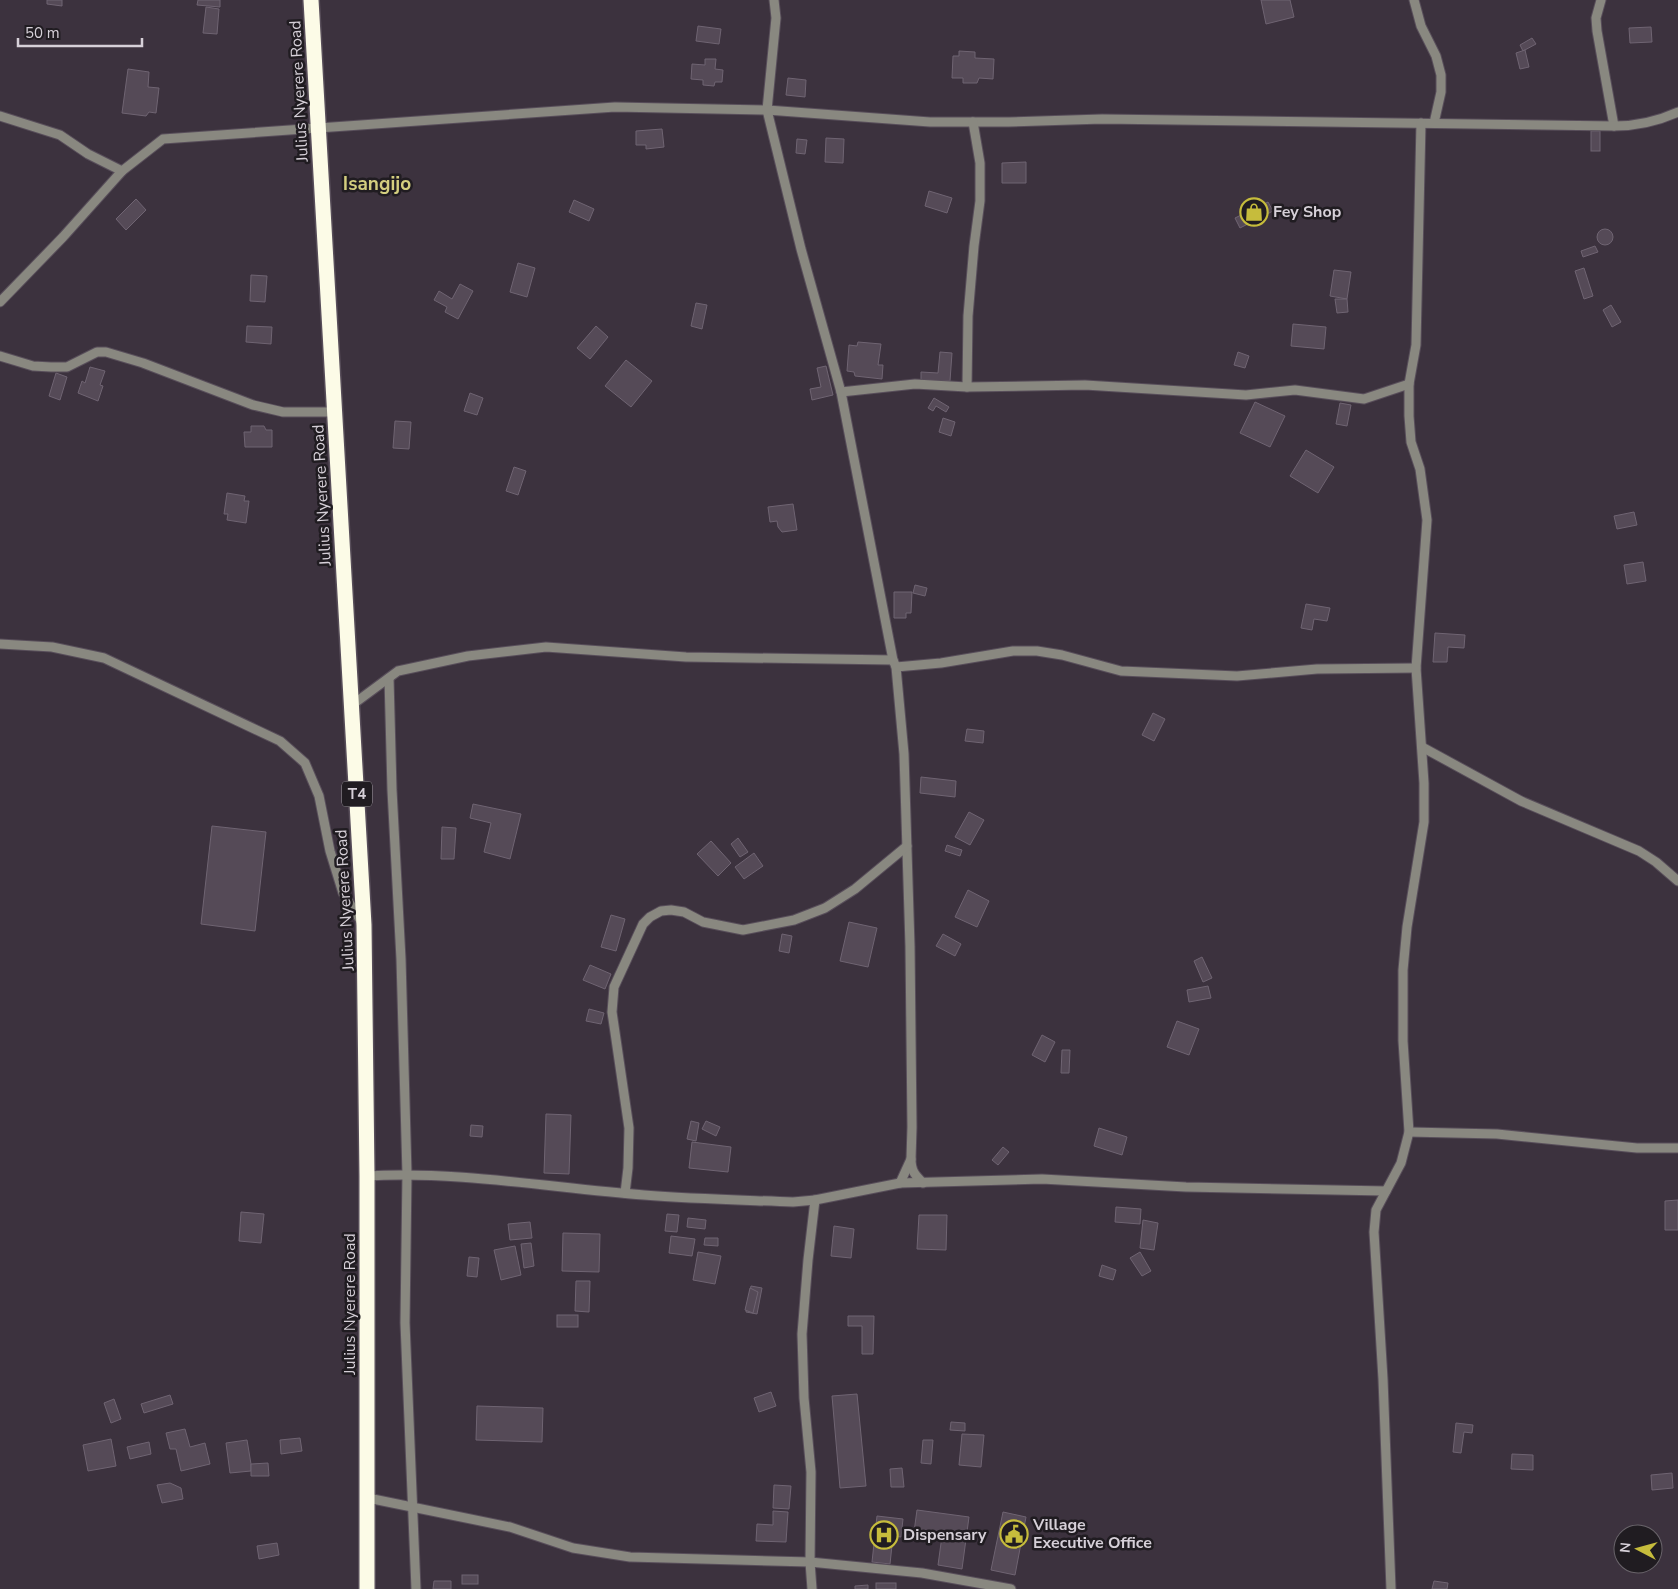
<svg xmlns="http://www.w3.org/2000/svg" width="1678" height="1589" font-family="'Nunito Sans',sans-serif">
  <style>
    .building { fill: #554a57; stroke: #6f6472 }
    .lines { fill: none; stroke-linecap: round; stroke-linejoin: round }
    .minor-casing { stroke: #584e5a; stroke-width: 11 }
    .highway-casing { stroke: #584e5a; stroke-width: 18 }
    .minor { stroke: #898880; stroke-width: 9 }
    .highway { stroke: #fcfbe7; stroke-width: 15 }
    .labels { text-anchor: middle; dominant-baseline: central; stroke-width: 5; stroke-linejoin: round; paint-order: stroke }
    .shield { fill: #201c21; stroke: #9f9aa1; stroke-width: 1 }
    .shield-label { font-size: 15px; font-weight: bold; fill: #d6d0d8 }
    .street-label { font-size: 16px; fill: #d6d0d8; stroke: #201c21 }
    .poi-label { font-size: 16px; font-weight: bold; fill: #d6d0d8; stroke: #201c21; text-anchor: start }
    .quarter-label { font-size: 19px; font-weight: bold; fill: #d4ce7f; stroke: #201c21 }
  </style>
  <rect width="100%" height="100%" fill="#3c323e"/>
  <g class="building">
    <path d="M47,0H62V6L47,4Z"/>
    <path d="M198,0H220V7L197,5Z"/>
    <path d="M1261,0H1290L1294,17L1266,24Z"/>
    <path d="M206,7L219,9L217,34L203,33Z"/>
    <path d="M698,26L721,29L719,44L696,41Z"/>
    <path d="M1651,27L1652,42L1630,43L1629,28Z"/>
    <path d="M1532,38L1536,44L1523,51L1520,45Z"/>
    <path d="M1525,50L1529,67L1520,69L1516,53Z"/>
    <path d="M959,51L975,52V58L994,59L993,79L979,78L977,83H963V78H952L953,56H959Z"/>
    <path d="M705,59H716L715,69L723,70L722,82H715L714,86L703,85V80L691,79L692,64L705,65Z"/>
    <path d="M128,69L149,72L148,87L159,88L156,113L149,112L146,116L122,113Z"/>
    <path d="M788,78L806,80L805,97L786,95Z"/>
    <path d="M662,129L664,147L646,149V145H636V131Z"/>
    <rect x="1591" y="131" width="9" height="20"/>
    <path d="M826,138L844,139L843,163L825,162Z"/>
    <path d="M797,139L807,140L805,154L796,153Z"/>
    <path d="M1026,162V183H1002V163Z"/>
    <path d="M929,191L952,198L947,213L925,206Z"/>
    <path d="M136,199L146,210L126,230L116,219Z"/>
    <path d="M574,200L594,209L589,221L569,212Z"/>
    <path d="M1268,202L1273,211L1240,228L1235,218Z"/>
    <circle cx="1605" cy="237" r="8"/>
    <path d="M1595,246L1598,252L1583,257L1581,251Z"/>
    <path d="M518,263L535,268L527,297L510,292Z"/>
    <path d="M1584,268L1593,296L1584,299L1575,271Z"/>
    <path d="M1334,270L1351,272L1347,299L1330,296Z"/>
    <path d="M251,275L267,276L265,302L250,301Z"/>
    <path d="M460,284L473,291L458,319L445,312L447,307L434,300L439,291L452,299Z"/>
    <path d="M1335,299H1347L1348,312L1337,313Z"/>
    <path d="M696,303L707,305L702,329L691,326Z"/>
    <path d="M1611,305L1621,322L1612,327L1603,310Z"/>
    <path d="M1293,324L1326,327L1324,349L1291,346Z"/>
    <path d="M247,326L272,327L271,344L246,342Z"/>
    <path d="M596,326L608,337L590,359L577,348Z"/>
    <path d="M858,342L881,344L878,365H883L882,379L855,376L854,372L847,371L849,345L857,346Z"/>
    <path d="M940,352L952,353L950,381L921,380V372L938,373Z"/>
    <path d="M1238,352L1249,356L1245,368L1234,365Z"/>
    <path d="M626,360L652,381L631,407L605,386Z"/>
    <path d="M826,366L833,395L812,400L810,389L821,387L817,368Z"/>
    <path d="M90,367L105,371L100,385L103,386L98,401L78,393L82,381L85,383Z"/>
    <path d="M56,373L67,377L60,400L49,396Z"/>
    <path d="M470,393L483,398L477,415L464,411Z"/>
    <path d="M934,398L949,407L946,412L936,406L933,411L928,408Z"/>
    <path d="M1255,402L1285,416L1270,447L1240,433Z"/>
    <path d="M1340,403L1351,405L1347,426L1336,424Z"/>
    <path d="M943,418L955,422L951,436L939,432Z"/>
    <path d="M395,421L411,422L409,449L393,448Z"/>
    <path d="M251,426H264L266,430H272V447H245L244,432H251Z"/>
    <path d="M1306,450L1334,467L1318,493L1290,476Z"/>
    <path d="M514,467L526,471L518,495L506,491Z"/>
    <path d="M227,493L245,496L244,501H249L246,523L227,520L228,514H224Z"/>
    <path d="M793,504L797,530L782,532L778,527L777,521L770,522L768,507Z"/>
    <path d="M1634,512L1637,525L1617,529L1614,516Z"/>
    <path d="M1643,562L1646,581L1627,584L1624,565Z"/>
    <path d="M915,585L927,588L925,596L913,593Z"/>
    <path d="M894,592H912L911,613H906V618H894Z"/>
    <path d="M1306,604L1330,608L1327,621L1314,619L1312,630L1301,628Z"/>
    <path d="M1435,633L1465,635L1464,648L1448,647L1447,662H1433Z"/>
    <path d="M1153,713L1165,719L1154,741L1142,735Z"/>
    <path d="M967,729L984,731L983,743L965,741Z"/>
    <path d="M921,777L956,781L955,797L920,793Z"/>
    <path d="M473,804L521,814L510,859L484,852L491,823L470,818Z"/>
    <path d="M969,812L984,820L970,845L955,837Z"/>
    <path d="M212,826L266,832L255,931L201,924Z"/>
    <path d="M442,827L456,828L454,859H441Z"/>
    <path d="M738,838L748,852L740,857L731,844Z"/>
    <path d="M711,841L731,863L718,876L697,854Z"/>
    <path d="M947,845L962,850L960,856L945,851Z"/>
    <path d="M754,853L763,866L744,879L735,867Z"/>
    <path d="M968,890L989,901L977,927L955,917Z"/>
    <path d="M611,915L625,919L616,951L601,947Z"/>
    <path d="M849,922L877,928L868,967L840,961Z"/>
    <path d="M782,934L792,936L789,953L779,951Z"/>
    <path d="M943,934L961,944L955,956L936,946Z"/>
    <path d="M1202,957L1212,978L1203,982L1194,961Z"/>
    <path d="M590,965L611,974L605,989L583,980Z"/>
    <path d="M1208,986L1211,998L1189,1002L1187,990Z"/>
    <path d="M589,1009L604,1013L601,1024L586,1021Z"/>
    <path d="M1177,1021L1199,1029L1189,1055L1167,1047Z"/>
    <path d="M1042,1035L1055,1042L1045,1062L1032,1055Z"/>
    <path d="M1062,1050H1070L1069,1073H1061Z"/>
    <path d="M546,1114L571,1115L569,1174L544,1173Z"/>
    <path d="M691,1121L699,1123L696,1141L687,1139Z"/>
    <path d="M706,1121L720,1127L716,1136L702,1129Z"/>
    <path d="M471,1125L483,1126L482,1137L470,1136Z"/>
    <path d="M1099,1128L1127,1137L1122,1155L1094,1146Z"/>
    <path d="M692,1142L731,1147L728,1172L689,1168Z"/>
    <path d="M1003,1147L1009,1152L998,1165L992,1160Z"/>
    <path d="M1678,1200V1230H1665V1201Z"/>
    <path d="M1116,1207L1141,1209L1140,1224L1115,1222Z"/>
    <path d="M241,1212L264,1214L261,1243L239,1241Z"/>
    <path d="M667,1214L679,1215L677,1232L665,1231Z"/>
    <path d="M919,1215H947L946,1250L917,1249Z"/>
    <path d="M688,1218L706,1220L705,1229L687,1227Z"/>
    <path d="M1143,1220L1158,1223L1154,1250L1140,1248Z"/>
    <path d="M530,1222L532,1238L510,1240L508,1224Z"/>
    <path d="M834,1226L854,1229L851,1258L831,1256Z"/>
    <path d="M563,1233L600,1234L599,1272L562,1271Z"/>
    <path d="M671,1236L695,1239L692,1256L669,1253Z"/>
    <path d="M705,1238H718V1246L704,1245Z"/>
    <path d="M531,1243L534,1266L524,1268L521,1244Z"/>
    <path d="M515,1246L521,1275L501,1280L494,1250Z"/>
    <path d="M698,1252L721,1256L715,1284L693,1280Z"/>
    <path d="M1140,1252L1151,1271L1142,1276L1130,1258Z"/>
    <path d="M469,1257L479,1258L477,1277L467,1276Z"/>
    <path d="M1102,1265L1116,1270L1113,1280L1099,1276Z"/>
    <path d="M576,1281H590L589,1312L575,1311Z"/>
    <path d="M751,1286L762,1288L757,1314L746,1312Z"/>
    <path d="M750,1288L758,1292L753,1313L745,1310Z"/>
    <rect x="557" y="1315" width="21" height="12"/>
    <path d="M848,1316H874L873,1354H862V1326H848Z"/>
    <path d="M771,1392L776,1406L759,1412L754,1398Z"/>
    <path d="M857,1394L866,1486L840,1488L832,1396Z"/>
    <path d="M170,1395L173,1404L144,1413L141,1404Z"/>
    <path d="M114,1399L121,1419L111,1423L104,1403Z"/>
    <path d="M477,1406L543,1408L542,1442L476,1440Z"/>
    <path d="M951,1422L965,1423V1431L950,1430Z"/>
    <path d="M1456,1423L1473,1425L1472,1433L1464,1432L1461,1453L1453,1452Z"/>
    <path d="M185,1429L190,1447L205,1443L210,1464L181,1471L176,1449H170L166,1433Z"/>
    <path d="M962,1434L984,1435L981,1467L959,1465Z"/>
    <path d="M300,1438L302,1451L281,1454L280,1440Z"/>
    <path d="M111,1439L116,1466L88,1471L83,1445Z"/>
    <path d="M247,1440L251,1464V1471L230,1473L226,1443Z"/>
    <path d="M923,1440H933L931,1464L921,1463Z"/>
    <path d="M149,1442L151,1454L130,1459L127,1447Z"/>
    <path d="M1512,1454L1533,1455V1470L1511,1469Z"/>
    <path d="M268,1463L269,1476H251V1464Z"/>
    <path d="M902,1468L904,1487H891L890,1469Z"/>
    <path d="M1672,1473L1673,1488L1652,1490L1651,1475Z"/>
    <path d="M170,1483L181,1488L183,1499L162,1503L157,1485Z"/>
    <path d="M774,1485L791,1486L789,1509L773,1508Z"/>
    <path d="M917,1510L969,1517L962,1569L938,1565L942,1536L914,1532Z"/>
    <path d="M773,1511L788,1512L786,1542L756,1541L757,1524L773,1525Z"/>
    <path d="M1003,1512L1026,1517L1015,1575L991,1570Z"/>
    <path d="M877,1516L903,1519L901,1537L893,1536L890,1564L872,1562Z"/>
    <path d="M277,1543L279,1555L259,1559L257,1546Z"/>
    <rect x="462" y="1575" width="16" height="9"/>
    <path d="M434,1581H451V1589H433Z"/>
    <path d="M1434,1581L1448,1583L1447,1589H1432Z"/>
    <rect x="876" y="1583" width="20" height="6"/>
    <path d="M868,1585V1589H855V1586Z"/>
  </g>
  <g class="lines">
    <g class="minor-casing">
      <g id="minor">
        <path d="M774,0L776,18L767,110L801,249L841,392L893,660L896,667L904,754L910,946L912,1127L911,1159L900,1183"/>
        <path d="M1414,0L1421,26L1436,56L1441,75V92L1434,123"/>
        <path d="M1601,0L1596,18L1597,31L1614,126"/>
        <path d="M0,116L60,135L88,154L122,171"/>
        <path d="M0,302L63,237L122,171L163,139L615,107L767,110L930,122H1009L1102,119L1614,126C1636,126 1658,121 1678,112"/>
        <path d="M0,356L33,366L51,367H67L97,352H106L143,363L253,405L283,412H335"/>
        <path d="M967,387L968,316L974,246L980,201V163L973,122"/>
        <path d="M841,392L915,384L967,387L1085,385L1246,395L1295,390L1364,399L1409,384"/>
        <path d="M0,644L52,647L104,658L280,741L305,763L319,796L330,851L343,893L361,921"/>
        <path d="M896,667L941,663L1013,651H1037L1062,655L1121,671L1237,676L1317,669L1416,668"/>
        <path d="M389,678L392,790L401,959L407,1174L405,1323L416,1589"/>
        <path d="M352,705L398,671L468,656L546,647L686,657L893,660"/>
        <path d="M1422,747L1521,801L1639,851L1656,862L1678,881"/>
        <path d="M1409,1132L1497,1134L1637,1148H1678"/>
        <path d="M911,1159C911,1171 915,1175 923,1183"/>
        <path d="M367,1176C460,1171 552,1188 644,1195C693,1199 743,1200 793,1202L815,1200"/>
        <path d="M625,1193L628,1168L629,1128L612,1012L614,987L643,924L650,917L661,911L671,910L684,912L703,922L743,930L794,920L825,908L855,889L907,846"/>
        <path d="M368,1498L510,1527L573,1548L630,1557L810,1562L922,1573L1011,1589"/>
        <path d="M812,1589L810,1562L811,1472L804,1398L802,1334L808,1260L815,1200L900,1183L1042,1179L1186,1187L1386,1191"/>
        <path d="M1391,1589L1383,1379L1374,1232L1376,1210L1401,1163L1409,1132L1403,1041V970L1407,927L1424,822V783L1416,668L1427,520L1420,469L1411,442L1409,416V384L1416,345L1421,123"/>
      </g>
    </g>
    <g class="highway-casing">
      <path id="highway" d="M311,0L364,925L367,1176V1589"/>
    </g>
    <use href="#minor" class="minor"/>
    <use href="#highway" class="highway"/>
  </g>
  <defs>
    <g id="shop-ring" transform="scale(1.4375)"><circle r="9.5" fill="#201c21" stroke="#c6bc3c" stroke-width="1.5"/><path d="M-5-2.5h2.3a2.7 3.5 0 0 1 5.4 0H5L5.5 6h-11ZM-1.5-2.5h3a1.5 2.3 0 0 0-3 0Z" fill="#c6bc3c"/></g>
    <g id="civic-ring" transform="scale(1.4375)"><circle r="9.5" fill="#201c21" stroke="#c6bc3c" stroke-width="1.5"/><path d="M-.6-6.5H3V-4.5H.6V-3L4-1V1h2V6H-6V1h2V-1L-.6-3ZM-1.2 2.5V6h2.4V2.5Z" fill="#c6bc3c"/></g>
    <g id="hospital-ring" transform="scale(1.4375)"><circle r="9.5" fill="#201c21" stroke="#c6bc3c" stroke-width="1.5"/><path d="M-5-5h3v3.5h4V-5h3V5h-3V1.5h-4V5h-3Z" fill="#c6bc3c"/></g>
  </defs>
  <g fill-rule="evenodd">
    <use href="#shop-ring" x="1254" y="212"/>
    <use href="#civic-ring" x="1014" y="1534"/>
    <use href="#hospital-ring" x="884" y="1535"/>
  </g>
  <g class="labels">
    <rect class="shield" x="342" y="781.5" width="30" height="25" rx="4"/>
    <g class="shield-label">
      <text x="357" y="794">T4</text>
    </g>
    <g class="street-label">
      <text transform="translate(299 91) rotate(-93)">Julius Nyerere Road</text>
      <text transform="translate(322 495) rotate(-93)">Julius Nyerere Road</text>
      <text transform="translate(345 900) rotate(-93)">Julius Nyerere Road</text>
      <text transform="translate(350 1304) rotate(-90)">Julius Nyerere Road</text>
    </g>
    <g class="poi-label">
      <text x="1273" y="212">Fey Shop</text>
      <text x="1033" y="1525">Village<tspan x="1033" dy="18">Executive Office</tspan></text>
      <text x="903" y="1535">Dispensary</text>
    </g>
    <g class="quarter-label">
      <text x="377" y="184">Isangijo</text>
    </g>
  </g>
  <g transform="translate(1638 1549) rotate(276)"><circle r="24" fill="#201c21" stroke="#69646a"/>
  <path d="M0-4L9 19L0 12L-9 19Z" fill="#c6bc3c"/>
  <text y="-8" font-size="14" font-weight="bold" text-anchor="middle" fill="#d6d0d8">N</text>
  </g>
  <path d="M18 38v8h124v-8" fill="none" stroke="#d6d0d8" stroke-width="2.5"/>
  <text x="25" y="38" font-size="15" fill="#d6d0d8" stroke="#201c21" stroke-width="4" paint-order="stroke">50 m</text>
</svg>
